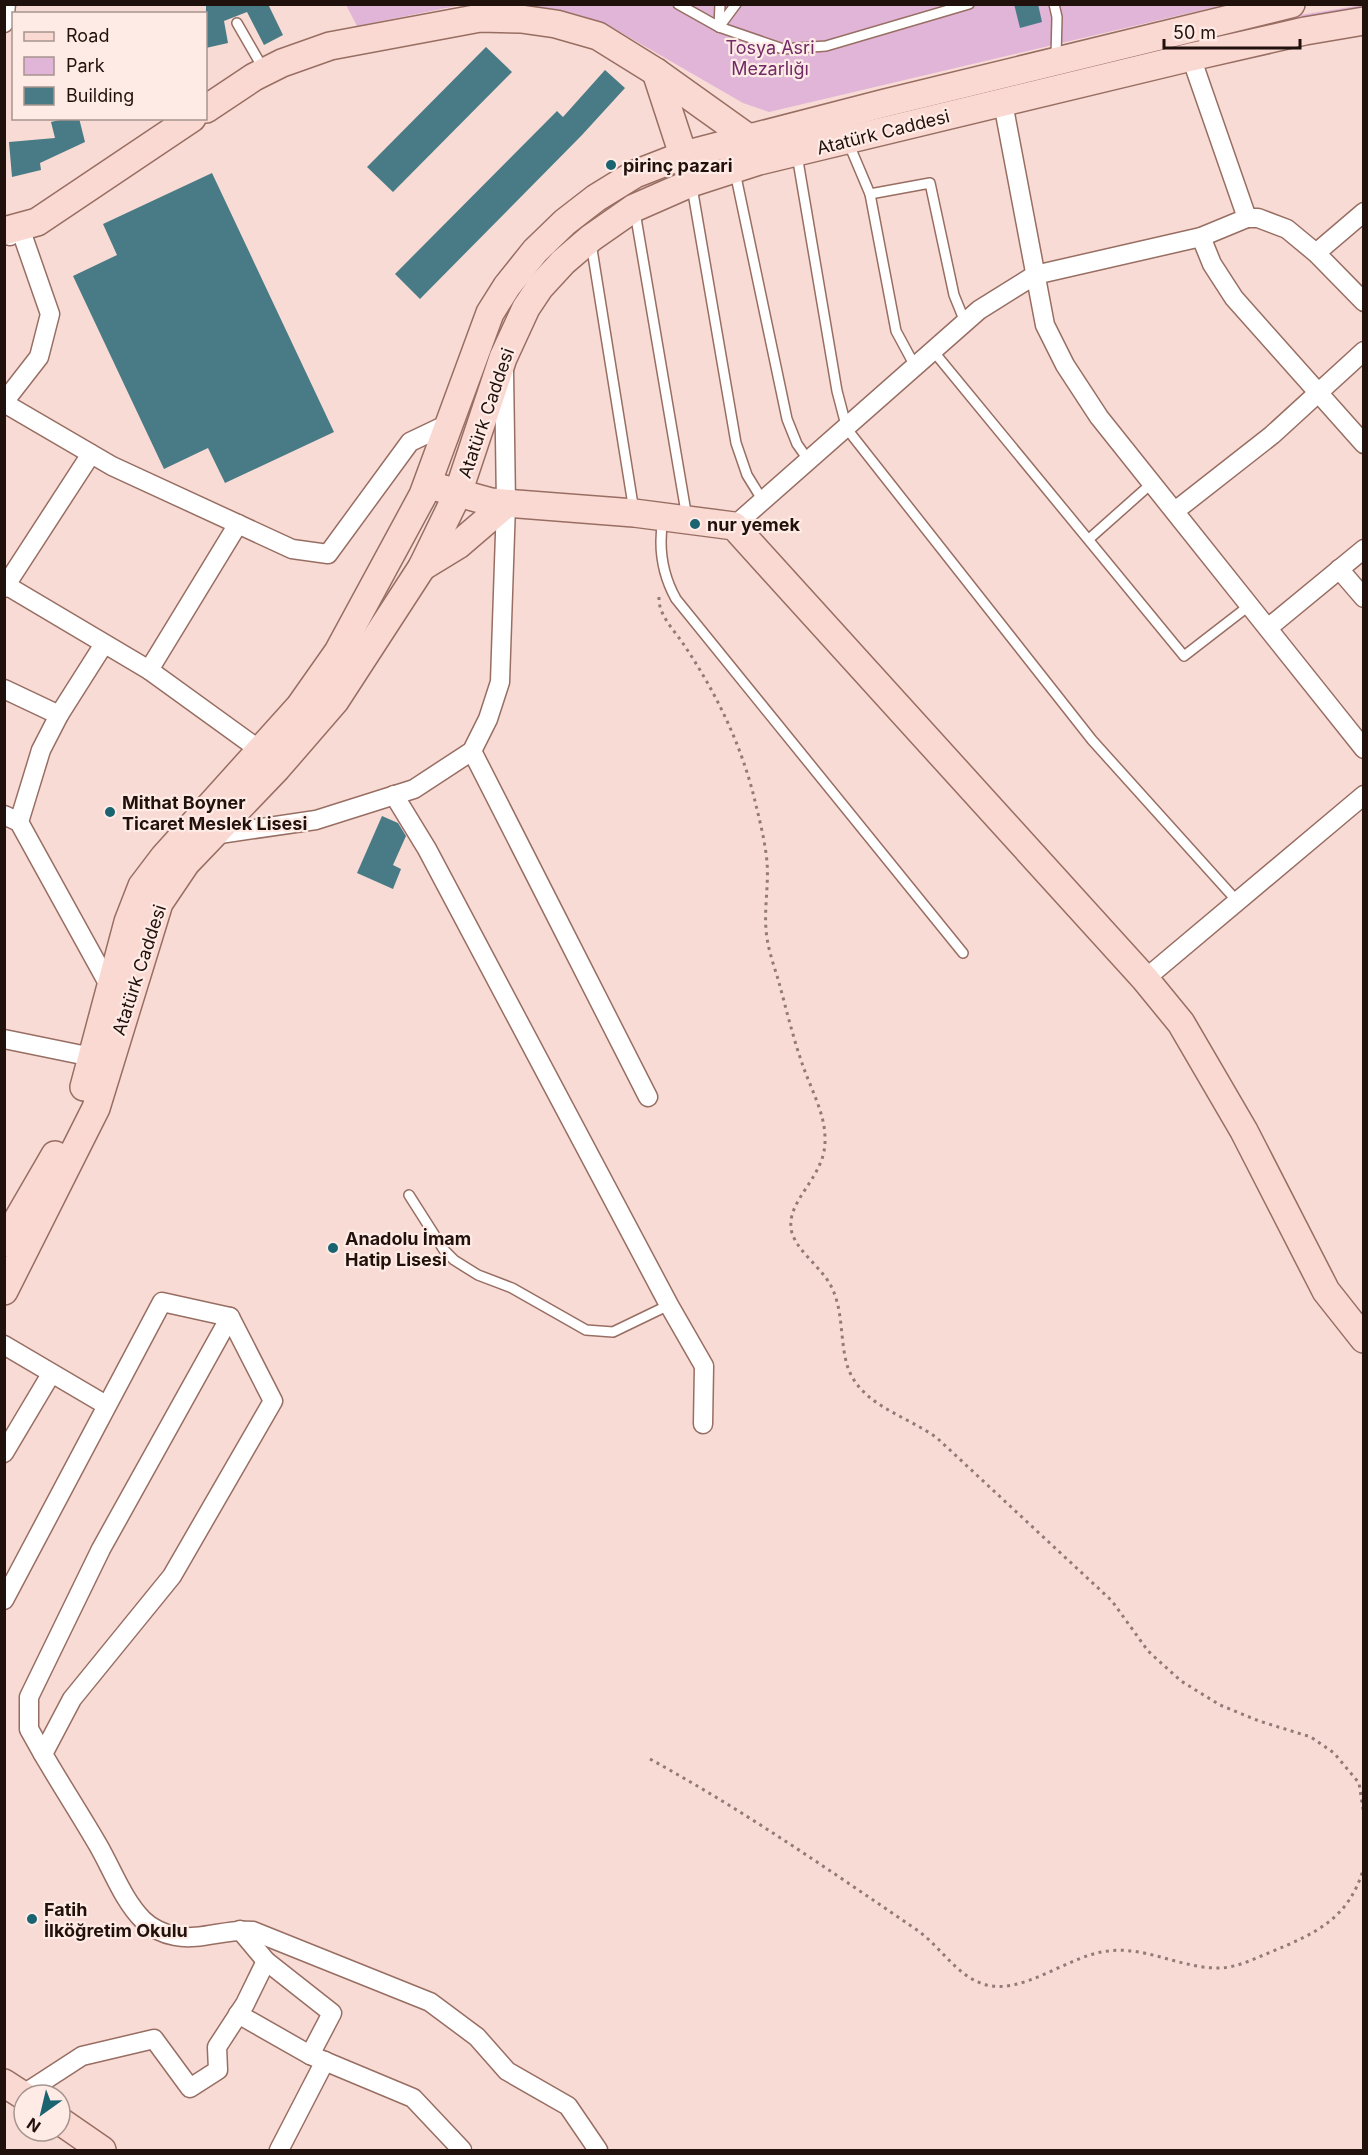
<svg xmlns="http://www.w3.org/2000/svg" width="1368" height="2155" font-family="Inter,sans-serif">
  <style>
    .green { fill: #e1b5d8 }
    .building { fill: #497b86 }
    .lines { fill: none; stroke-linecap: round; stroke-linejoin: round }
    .lane-casing { stroke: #986e63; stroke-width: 12 }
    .street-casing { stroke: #986e63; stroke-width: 21 }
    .secondary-casing { stroke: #986e63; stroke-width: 30 }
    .path { stroke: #927b76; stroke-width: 3; stroke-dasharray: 3 4.5; stroke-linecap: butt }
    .lane { stroke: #fff; stroke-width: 9 }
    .street { stroke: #fff; stroke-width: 18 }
    .secondary { stroke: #fad9d2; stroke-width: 27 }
    .poi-dot { fill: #1a6371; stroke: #ffebe6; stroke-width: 2 }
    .labels { text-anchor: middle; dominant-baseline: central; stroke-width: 4.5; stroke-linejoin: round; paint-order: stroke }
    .park-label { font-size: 18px; fill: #712b66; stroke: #ffebe6 }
    .street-label { font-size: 18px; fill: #21110d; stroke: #ffebe6 }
    .poi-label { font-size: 18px; font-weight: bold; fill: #21110d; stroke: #ffebe6; text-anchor: start }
  </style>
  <rect width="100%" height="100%" fill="#f8dbd4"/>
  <g class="green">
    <path d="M346,5H1223L769,112L743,103L608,25L572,13L533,7L456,6L357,26Z"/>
    <path d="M1363,5V11L1055,82L1052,74L1269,20Z"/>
  </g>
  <g class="building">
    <path d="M206,4H268L283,35L264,45L247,12L224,21L228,43L206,48Z"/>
    <path d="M1014,4H1038L1042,22L1020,28Z"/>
    <path d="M486,47L512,72L393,192L367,167Z"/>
    <path d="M605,70L625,88L582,135L420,299L395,274L557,111L563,117Z"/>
    <path d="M68,118H79L85,142L40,163L41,170L12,177L9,142L55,138L51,122Z"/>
    <path d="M212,173L334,432L225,483L208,448L164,469L73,276L117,255L103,224Z"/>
    <path d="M382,816L398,823L406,836L393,865L401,869L393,889L357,873Z"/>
  </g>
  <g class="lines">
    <g class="lane-casing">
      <g id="lane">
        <path d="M678,4L719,27L783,49L826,46L969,4"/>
        <path d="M1054,4L1057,17L1056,57"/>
        <path d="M237,23L264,70"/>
        <path d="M719,27L736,4"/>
        <path d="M719,27L720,4"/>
        <path d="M848,142L870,194L896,331L916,368"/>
        <path d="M797,155L837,391L847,429L1092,740L1237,901"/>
        <path d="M735,172L787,419L797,444L809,461"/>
        <path d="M692,187L736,443L747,475L763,501"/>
        <path d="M870,194L930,183L954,295L965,322"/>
        <path d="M635,212L687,518"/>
        <path d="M591,243L634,511"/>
        <path d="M934,352L1184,656L1250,605"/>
        <path d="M663,519C658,548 662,574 676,599L963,953"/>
        <path d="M1089,539L1152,483"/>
        <path d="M409,1195L444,1250L454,1260L478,1275L512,1288L586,1330L613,1332L669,1305"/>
      </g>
    </g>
    <g class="street-casing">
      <g id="street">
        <path d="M4,23L6,4"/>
        <path d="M1191,57L1247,218"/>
        <path d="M1003,103L1045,325L1065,365L1099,417L1364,749"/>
        <path d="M1201,237L1212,264L1234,298L1364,444"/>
        <path d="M1316,253L1364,212"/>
        <path d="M4,402L39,357L50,314L20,228L10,236"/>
        <path d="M4,403L112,466L292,549L328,554L410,442L450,423"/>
        <path d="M1175,511L1272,435L1364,351"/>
        <path d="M734,526L979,310L1035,275L1201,237L1247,218H1258L1287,229L1316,253L1364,302"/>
        <path d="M1339,569L1364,598"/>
        <path d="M4,584L149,670L261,751"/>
        <path d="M4,588L91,454"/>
        <path d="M1268,628L1364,549"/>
        <path d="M149,670L238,524"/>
        <path d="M4,689L59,715"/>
        <path d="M472,751L648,1097"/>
        <path d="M394,795L427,849L669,1305L704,1366L703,1424"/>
        <path d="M4,815L19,822L110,987"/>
        <path d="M19,822L41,750L59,715L104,644"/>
        <path d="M213,835L316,820L414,789L472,751L488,719L500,682L506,504L504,372"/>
        <path d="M1145,979L1364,795"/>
        <path d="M4,1039L92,1057"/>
        <path d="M4,1345L106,1405"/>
        <path d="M4,1453L51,1374"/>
        <path d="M4,1600L162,1302L230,1317L273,1401L172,1576L72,1699L43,1754C61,1785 80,1814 98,1845C112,1869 123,1900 143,1920C151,1928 164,1934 175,1936C201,1941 227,1928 253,1931L430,2002L477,2037L507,2071L568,2106L598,2150"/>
        <path d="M43,1754L29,1729V1697L101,1549L230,1317"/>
        <path d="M240,1930L266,1961L332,2013L310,2055"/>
        <path d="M238,2014L310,2055L413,2098L462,2150"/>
        <path d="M22,2095L82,2056L154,2039L190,2088L218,2070L217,2047L245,2004L266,1961"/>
        <path d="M279,2150L325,2061"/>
      </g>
    </g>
    <g class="secondary-casing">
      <g id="secondary">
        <path d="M656,72L689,173"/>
        <path d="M206,109L254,77L282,63L330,46L480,18L521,19L556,24L598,36L656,72L747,137L753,149"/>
        <path d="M4,231L37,222L192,118"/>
        <path d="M440,488L491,502L634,513L734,526L1145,979L1181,1023L1244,1131L1326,1291L1364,1339"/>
        <path d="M422,567L458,545L506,504"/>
        <path d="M84,1087L128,922L142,886L164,857L300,706L338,652L423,495L490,313L507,286L535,251L565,222L596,198L635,174L684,155L885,103L1291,4"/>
        <path d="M4,1243L55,1155"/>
        <path d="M4,1291L96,1108L159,903L186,863L277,768L335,701L422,567L458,493L503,358L526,308L540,287L563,262L591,238L634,208L691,183L759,161L1191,57L1305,31L1364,21"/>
        <path d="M4,2083L24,2096"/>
        <path d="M60,2121L102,2150"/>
      </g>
    </g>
    <g class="path">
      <path d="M659,597C658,614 673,629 682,642C714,689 740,741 754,797C759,818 765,840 767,862C769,887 763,913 767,938C769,952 774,966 778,979C786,1008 793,1038 803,1066C811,1089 825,1114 825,1138C827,1178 783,1201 792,1233C798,1252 821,1267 831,1286C843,1309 840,1336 846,1361C856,1404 904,1414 937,1438L1112,1601L1148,1651L1181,1681L1220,1705L1259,1721L1311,1737L1334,1753L1359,1783L1364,1815"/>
      <path d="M650,1759C743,1810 829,1870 917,1930C940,1946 956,1975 983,1984C1022,1997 1068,1955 1108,1951C1144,1946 1179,1967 1215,1968C1235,1969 1253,1959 1271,1952C1316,1933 1349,1919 1364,1867"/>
    </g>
    <use href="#lane" class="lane"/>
    <use href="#street" class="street"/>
    <use href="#secondary" class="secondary"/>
  </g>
  <g class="poi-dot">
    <circle cx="611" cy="165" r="6"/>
    <circle cx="695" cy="524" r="6"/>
    <circle cx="110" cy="812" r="6"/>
    <circle cx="333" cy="1248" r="6"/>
    <circle cx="32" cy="1919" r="6"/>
  </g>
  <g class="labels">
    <g class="park-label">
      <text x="770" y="47">Tosya Asri<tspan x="770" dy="21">Mezarlığı</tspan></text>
    </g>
    <g class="street-label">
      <text transform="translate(883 132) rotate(-14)">Atatürk Caddesi</text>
      <text transform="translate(486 413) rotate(-71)">Atatürk Caddesi</text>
      <text transform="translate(139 970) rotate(-72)">Atatürk Caddesi</text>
    </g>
    <g class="poi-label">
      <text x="623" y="165">pirinç pazari</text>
      <text x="707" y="524">nur yemek</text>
      <text x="122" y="802">Mithat Boyner<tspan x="122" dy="21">Ticaret Meslek Lisesi</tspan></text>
      <text x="345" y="1238">Anadolu İmam<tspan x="345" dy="21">Hatip Lisesi</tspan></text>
      <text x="44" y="1909">Fatih<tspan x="44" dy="21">İlköğretim Okulu</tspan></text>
    </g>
  </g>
  <rect width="1368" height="2155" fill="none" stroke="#21110d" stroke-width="12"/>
  <rect x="12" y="12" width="195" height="108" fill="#ffebe6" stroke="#a6948f" stroke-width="1.5"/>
  <rect x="24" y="32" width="30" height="9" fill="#fad9d2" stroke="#a6948f" stroke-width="1.5"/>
  <text x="66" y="42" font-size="18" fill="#21110d">Road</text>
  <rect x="24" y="57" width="30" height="18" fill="#e1b5d8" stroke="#a6948f" stroke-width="1.5"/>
  <text x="66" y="72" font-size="18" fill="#21110d">Park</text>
  <rect x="24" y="87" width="30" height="18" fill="#497b86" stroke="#a6948f" stroke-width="1.5"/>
  <text x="66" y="102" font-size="18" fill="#21110d">Building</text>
  <g transform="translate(42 2113) rotate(214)"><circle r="28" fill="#ffebe6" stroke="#a6948f" stroke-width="1.5"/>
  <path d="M0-4.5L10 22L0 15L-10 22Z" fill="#1a6371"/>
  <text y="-9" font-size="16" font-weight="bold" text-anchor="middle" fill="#21110d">N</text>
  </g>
  <path d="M1164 39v9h136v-9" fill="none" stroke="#21110d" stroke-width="3"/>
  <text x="1173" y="39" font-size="18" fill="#21110d" stroke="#ffebe6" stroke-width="4.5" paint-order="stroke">50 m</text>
</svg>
